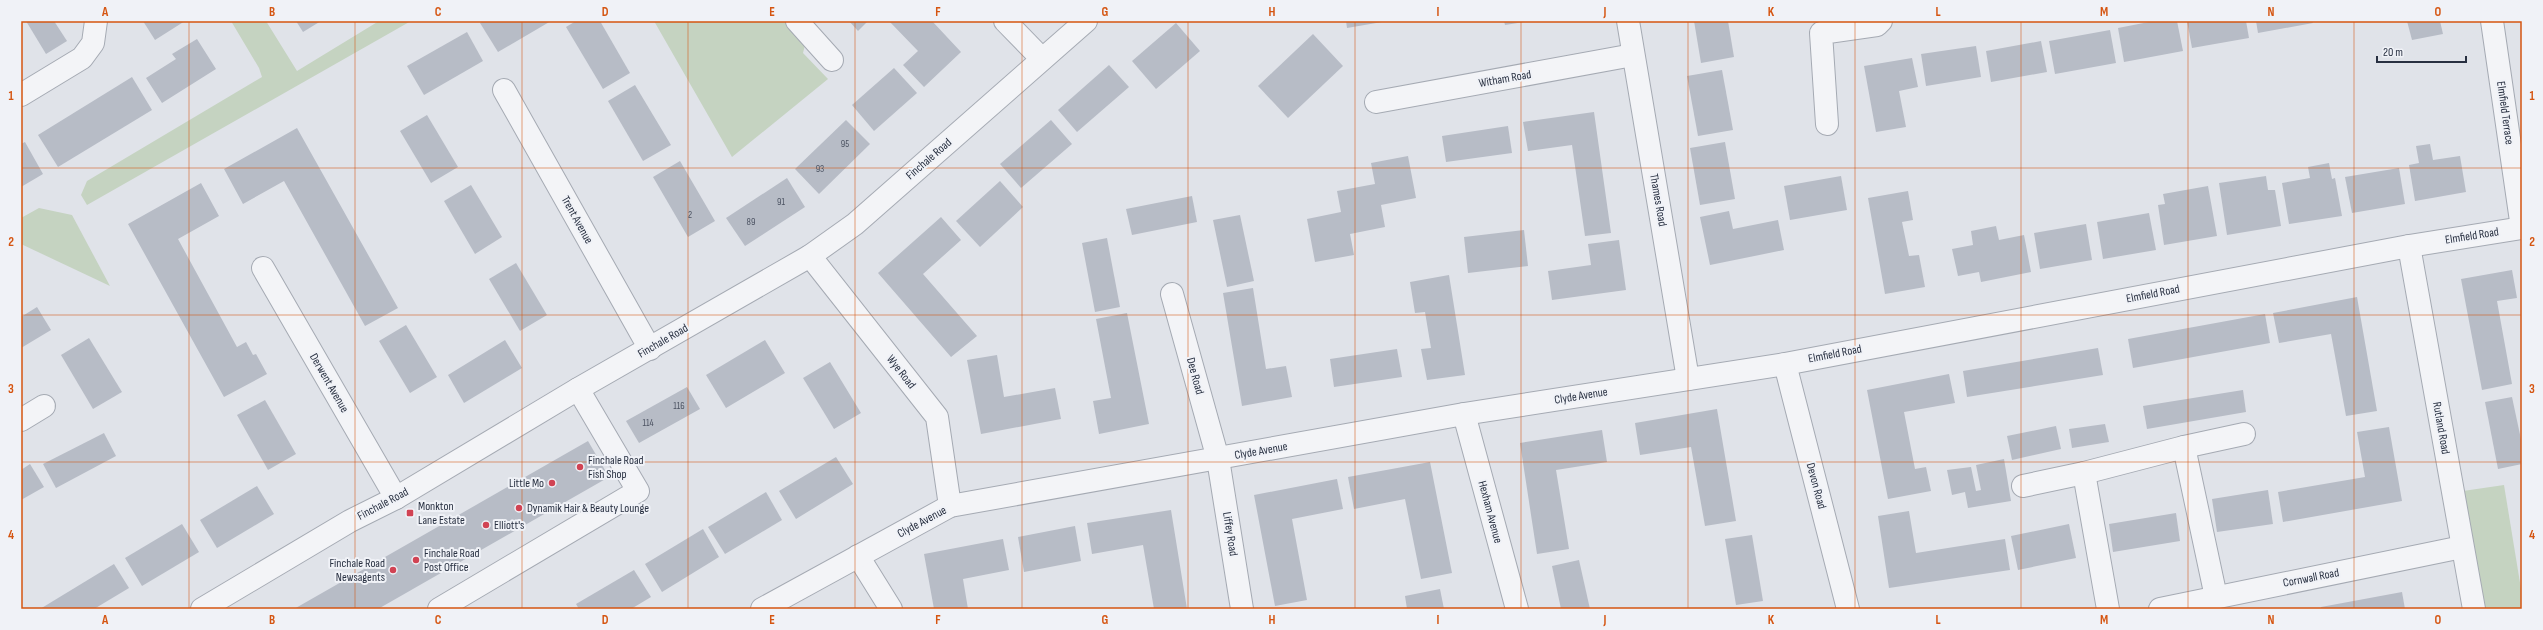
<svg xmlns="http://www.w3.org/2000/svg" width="2543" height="630" font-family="'Sofia Sans Condensed',sans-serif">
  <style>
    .green { fill: #c5d3c1 }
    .building { fill: #b7bcc6 }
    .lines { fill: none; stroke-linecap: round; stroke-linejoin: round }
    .minor-casing { stroke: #a5aab3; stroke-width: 24 }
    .minor { stroke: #f3f4f7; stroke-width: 22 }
    .grid { fill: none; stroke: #d55511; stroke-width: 1; stroke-opacity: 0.55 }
    .poi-dot { fill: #d14353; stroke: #f0f2f7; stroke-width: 1.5 }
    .labels { text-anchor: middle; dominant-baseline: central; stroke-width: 4; stroke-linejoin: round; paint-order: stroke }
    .number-label { font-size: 10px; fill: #4c5362 }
    .street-label { font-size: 12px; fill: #283041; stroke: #f0f2f7 }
    .poi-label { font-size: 12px; fill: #283041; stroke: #f0f2f7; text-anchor: start }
    .neatline { fill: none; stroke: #d55511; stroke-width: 1.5 }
    .grid-label { font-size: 13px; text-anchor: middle; font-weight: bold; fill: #d55511 }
  </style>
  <rect width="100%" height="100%" fill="#e0e3e9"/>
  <g class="green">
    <path d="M231,21H266L297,71L379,21H411L87,205L81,195L87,181L262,77L259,68Z"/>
    <path d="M654,21H786L806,41L803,53L828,79L732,157Z"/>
    <path d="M39,208L72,215L110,286L21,244V218Z"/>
    <path d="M2504,485L2522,595V609H2484L2463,491Z"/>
  </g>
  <g class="building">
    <path d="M26,21H54L67,41L46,54Z"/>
    <path d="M143,21H185L155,40Z"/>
    <path d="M296,21H321L303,32Z"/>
    <path d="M484,21H551L498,52L480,23Z"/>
    <path d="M576,21H600L630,73L603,89L566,27Z"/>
    <path d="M849,21H868L858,31Z"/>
    <path d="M889,21H932L961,52L924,87L903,65L918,51Z"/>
    <path d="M1346,21H1382V22L1347,28Z"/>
    <path d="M1504,21H1524V22L1505,25Z"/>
    <path d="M1694,21H1728L1734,57L1701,63Z"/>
    <path d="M2154,21H2177L2183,51L2124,62L2118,28Z"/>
    <path d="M2187,21H2246L2249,38L2192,48Z"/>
    <path d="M2256,21H2312L2313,23L2258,33Z"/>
    <path d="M2407,21H2440L2443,34L2412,40Z"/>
    <path d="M1176,23L1200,51L1156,89L1132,61Z"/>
    <path d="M2110,30L2116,63L2055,74L2049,41Z"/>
    <path d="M467,32L483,61L424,95L407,66Z"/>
    <path d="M1313,34L1343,66L1288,118L1258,86Z"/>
    <path d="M197,39L216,69L162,103L146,78L176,59L172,54Z"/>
    <path d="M2041,41L2047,72L1991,82L1986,51Z"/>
    <path d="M1976,46L1981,77L1926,86L1921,54Z"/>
    <path d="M1912,58L1918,87L1899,91L1906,127L1876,132L1864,66Z"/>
    <path d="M1109,65L1129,87L1077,132L1058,110Z"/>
    <path d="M894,68L917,93L874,131L852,105Z"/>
    <path d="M1722,70L1733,130L1698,136L1687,76Z"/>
    <path d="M132,77L152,110L58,167L38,135Z"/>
    <path d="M635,85L671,145L643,161L608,101Z"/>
    <path d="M1594,112L1611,233L1585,236L1572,145L1528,151L1523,122Z"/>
    <path d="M427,115L458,167L431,183L400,131Z"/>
    <path d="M846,120L870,144L819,194L795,169Z"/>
    <path d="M1051,120L1072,144L1021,188L1000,164Z"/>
    <path d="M1508,126L1512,153L1446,162L1442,136Z"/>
    <path d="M297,128L398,308L365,326L284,181L243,204L224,169Z"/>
    <path d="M25,142L43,174L21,187V144Z"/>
    <path d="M1725,142L1735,199L1700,205L1690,148Z"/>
    <path d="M2430,144L2433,160L2460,156L2466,192L2415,201L2409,165L2419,163L2416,146Z"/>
    <path d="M1408,156L1416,198L1381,205L1385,227L1350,234L1354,255L1315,262L1307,219L1341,212L1337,191L1375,184L1371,163Z"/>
    <path d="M680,161L715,221L688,237L653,177Z"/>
    <path d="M2329,163L2332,179L2335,178L2342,216L2289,224L2282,183L2310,178L2308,167Z"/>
    <path d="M2399,168L2405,204L2352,213L2345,177Z"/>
    <path d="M1841,176L1847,210L1790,220L1784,186Z"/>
    <path d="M2266,176L2268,190H2275L2281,226L2227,235L2219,183Z"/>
    <path d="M787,178L805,207L745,246L726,218Z"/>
    <path d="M1000,181L1023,207L980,247L956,221Z"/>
    <path d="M201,183L219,216L178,239L237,347L246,342L253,355L256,354L267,374L224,397L128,224Z"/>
    <path d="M471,185L502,237L475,254L444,201Z"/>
    <path d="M2208,186L2217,236L2164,245L2158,205L2165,204L2163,194Z"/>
    <path d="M1908,191L1913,220L1902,222L1909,256L1919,255L1925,287L1885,294L1868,198Z"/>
    <path d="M1192,196L1197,222L1132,235L1126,209Z"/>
    <path d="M1729,211L1733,229L1778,220L1784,250L1710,265L1700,217Z"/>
    <path d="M2149,213L2156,250L2103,259L2097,222Z"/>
    <path d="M1240,215L1254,281L1227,287L1213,220Z"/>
    <path d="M941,217L961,240L923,274L977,336L951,357L878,273Z"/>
    <path d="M2086,224L2092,260L2040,269L2034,233Z"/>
    <path d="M1996,226L1999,240L2024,235L2031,272L1981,282L1979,272L1958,276L1952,249L1973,245L1971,231Z"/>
    <path d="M1524,230L1528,266L1468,273L1464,237Z"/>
    <path d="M1107,238L1120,307L1095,312L1082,243Z"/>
    <path d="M1619,240L1626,290L1552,300L1548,271L1591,265L1588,244Z"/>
    <path d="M516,263L547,315L520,331L489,279Z"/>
    <path d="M2512,270L2517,298L2497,301L2512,384L2482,390L2461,279Z"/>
    <path d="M1449,275L1465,375L1427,380L1421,349L1431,348L1425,312L1415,313L1410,282Z"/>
    <path d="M1253,288L1266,369L1286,366L1292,397L1242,406L1223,293Z"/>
    <path d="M2357,297L2377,411L2346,416L2331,334L2279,343L2273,313Z"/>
    <path d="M37,307L51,330L21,348V317Z"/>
    <path d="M1127,313L1149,424L1099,434L1093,401L1111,398L1096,319Z"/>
    <path d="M2265,314L2270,343L2133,368L2128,339Z"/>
    <path d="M406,325L437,377L410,393L379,341Z"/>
    <path d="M89,338L122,392L93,409L61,355Z"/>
    <path d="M505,340L522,368L464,403L448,375Z"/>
    <path d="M765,340L785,373L726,408L706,375Z"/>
    <path d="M2098,348L2103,375L1967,397L1963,371Z"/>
    <path d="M1397,349L1402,377L1334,387L1330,359Z"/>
    <path d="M997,355L1004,397L1055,388L1061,419L981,434L967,360Z"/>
    <path d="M830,362L861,413L834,429L803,378Z"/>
    <path d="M1949,374L1955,403L1904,412L1915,469L1926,467L1931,491L1888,499L1867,390Z"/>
    <path d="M687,387L700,409L639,443L626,421Z"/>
    <path d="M2243,390L2246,412L2147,429L2143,406Z"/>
    <path d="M2512,397L2522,444V464L2498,469L2485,402Z"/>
    <path d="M265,400L296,454L268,470L237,415Z"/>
    <path d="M1717,409L1736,521L1705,526L1691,447L1640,455L1635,423Z"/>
    <path d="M2105,424L2109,442L2072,448L2069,429Z"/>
    <path d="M2056,426L2061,449L2012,460L2007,436Z"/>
    <path d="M2389,427L2402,501L2283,522L2278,492L2365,477L2357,432Z"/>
    <path d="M1602,430L1607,462L1556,470L1569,549L1537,554L1520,443Z"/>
    <path d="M104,433L116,456L56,488L43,464Z"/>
    <path d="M588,441L609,477L378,609H294Z"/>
    <path d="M836,457L853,484L796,519L779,491Z"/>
    <path d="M2004,459L2011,501L1968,508L1965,492L1952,495L1947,470L1971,467L1976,491L1981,490L1976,465Z"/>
    <path d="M1430,462L1452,573L1421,579L1405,499L1354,509L1348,477Z"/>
    <path d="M30,464L44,487L21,500V470Z"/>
    <path d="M1337,479L1343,509L1292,519L1307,600L1275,606L1254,495Z"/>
    <path d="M257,486L274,514L217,548L200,520Z"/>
    <path d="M2268,490L2273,524L2217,532L2212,499Z"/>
    <path d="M766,492L782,520L725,554L708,527Z"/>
    <path d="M1171,510L1187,609H1154L1143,545L1092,554L1087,523Z"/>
    <path d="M1909,511L1916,553L2005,539L2010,570L1889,588L1878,516Z"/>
    <path d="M2176,513L2180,541L2113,552L2109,524Z"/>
    <path d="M182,524L199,552L142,586L125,558Z"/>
    <path d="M2069,524L2076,558L2018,570L2011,536Z"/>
    <path d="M1075,526L1081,561L1024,572L1018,537Z"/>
    <path d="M703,529L719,557L662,592L645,564Z"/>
    <path d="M1752,535L1763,601L1736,605L1725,539Z"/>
    <path d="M1003,539L1009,570L963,579L968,609H934L924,554Z"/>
    <path d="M1579,560L1590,609H1561L1552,566Z"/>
    <path d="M114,564L129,588L94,609H40Z"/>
    <path d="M634,570L651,597L631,609H579L576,604Z"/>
    <path d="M1440,589L1444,609H1407L1405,596Z"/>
    <path d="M2402,592L2405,609H2321V607Z"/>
  </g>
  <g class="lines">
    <g class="minor-casing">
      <g id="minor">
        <path d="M797,21L832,60"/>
        <path d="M1005,21L1042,59"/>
        <path d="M1628,21L1688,379"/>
        <path d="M2492,21L2522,228"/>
        <path d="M504,90L650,349"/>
        <path d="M21,95L82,58L93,43L96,21"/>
        <path d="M1376,102L1633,55"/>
        <path d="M1827,124L1821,33L1877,25L1881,21"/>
        <path d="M2409,246L2474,609"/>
        <path d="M810,256L937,417L950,506"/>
        <path d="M263,268L396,498"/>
        <path d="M1172,294L1218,459L1242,609"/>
        <path d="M1785,364L1848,609"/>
        <path d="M1464,414L1517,609"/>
        <path d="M21,420L44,406"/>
        <path d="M2184,447L2244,434"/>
        <path d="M2023,486L2084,473"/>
        <path d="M858,556L891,609"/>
        <path d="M202,609L350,521L396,498L578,389L810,256L855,224L1086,21"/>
        <path d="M439,609L638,491L578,389"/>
        <path d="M762,609L950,506L1464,414L1785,364L2409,246L2522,228"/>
        <path d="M2108,609L2084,473L2184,447L2216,597"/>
        <path d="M2160,609L2462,547"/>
      </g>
    </g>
    <use href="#minor" class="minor"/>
  </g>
  <path class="grid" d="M189,21V609M355,21V609M522,21V609M688,21V609M855,21V609M1022,21V609M1188,21V609M1355,21V609M1521,21V609M1688,21V609M1855,21V609M2021,21V609M2188,21V609M2354,21V609M21,168H2522M21,315H2522M21,462H2522"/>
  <g class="poi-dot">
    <circle cx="580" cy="467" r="4"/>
    <circle cx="552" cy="483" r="4"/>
    <circle cx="519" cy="508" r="4"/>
    <rect x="406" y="509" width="8" height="8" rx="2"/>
    <circle cx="486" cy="525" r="4"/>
    <circle cx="416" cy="560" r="4"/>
    <circle cx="393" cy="570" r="4"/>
  </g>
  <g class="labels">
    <g class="number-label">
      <text x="845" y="144">95</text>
      <text x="820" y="169">93</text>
      <text x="781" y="202">91</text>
      <text x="690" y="215">2</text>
      <text x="751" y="222">89</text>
      <text x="679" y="406">116</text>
      <text x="648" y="423">114</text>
    </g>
    <g class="street-label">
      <text transform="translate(1505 79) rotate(-10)">Witham Road</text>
      <text transform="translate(2505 113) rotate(82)">Elmfield Terrace</text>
      <text transform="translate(929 159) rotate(-41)">Finchale Road</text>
      <text transform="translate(1658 200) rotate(80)">Thames Road</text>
      <text transform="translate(577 220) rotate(61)">Trent Avenue</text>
      <text transform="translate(2472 236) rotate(-9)">Elmfield Road</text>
      <text transform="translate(2153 294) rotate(-11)">Elmfield Road</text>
      <text transform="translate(663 341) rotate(-30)">Finchale Road</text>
      <text transform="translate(1835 354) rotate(-11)">Elmfield Road</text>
      <text transform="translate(901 372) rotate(52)">Wye Road</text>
      <text transform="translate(1195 376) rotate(75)">Dee Road</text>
      <text transform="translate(329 383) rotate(60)">Derwent Avenue</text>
      <text transform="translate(1581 396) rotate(-9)">Clyde Avenue</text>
      <text transform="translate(2441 428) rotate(80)">Rutland Road</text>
      <text transform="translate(1261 451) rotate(-10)">Clyde Avenue</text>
      <text transform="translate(1816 486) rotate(75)">Devon Road</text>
      <text transform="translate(383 504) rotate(-28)">Finchale Road</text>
      <text transform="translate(1490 512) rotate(75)">Hexham Avenue</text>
      <text transform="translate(922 522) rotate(-28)">Clyde Avenue</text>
      <text transform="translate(1230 534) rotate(81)">Liffey Road</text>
      <text transform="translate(2311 578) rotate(-11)">Cornwall Road</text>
    </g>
    <g class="poi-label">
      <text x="588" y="460">Finchale Road<tspan x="588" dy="14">Fish Shop</tspan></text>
      <text x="544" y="483" text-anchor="end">Little Mo</text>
      <text x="418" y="506">Monkton<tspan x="418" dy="14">Lane Estate</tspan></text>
      <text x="527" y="508">Dynamik Hair &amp; Beauty Lounge</text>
      <text x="494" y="525">Elliott's</text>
      <text x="424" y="553">Finchale Road<tspan x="424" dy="14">Post Office</tspan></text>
      <text x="385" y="563" text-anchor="end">Finchale Road<tspan x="385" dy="14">Newsagents</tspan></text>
    </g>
  </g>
  <rect width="2543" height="630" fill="none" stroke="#f0f2f7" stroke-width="44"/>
  <path d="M2377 56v6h89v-6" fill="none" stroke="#283041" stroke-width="2"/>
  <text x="2383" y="56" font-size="12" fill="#283041" stroke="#f0f2f7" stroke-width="3" paint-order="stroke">20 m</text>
  <rect x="22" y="22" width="2499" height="586" class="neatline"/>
  <g class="grid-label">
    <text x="105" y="16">A</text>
    <text x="272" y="16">B</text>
    <text x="438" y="16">C</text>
    <text x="605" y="16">D</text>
    <text x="772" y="16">E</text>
    <text x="938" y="16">F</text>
    <text x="1105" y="16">G</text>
    <text x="1272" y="16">H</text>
    <text x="1438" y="16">I</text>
    <text x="1605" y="16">J</text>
    <text x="1771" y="16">K</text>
    <text x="1938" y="16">L</text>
    <text x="2104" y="16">M</text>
    <text x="2271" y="16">N</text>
    <text x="2438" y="16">O</text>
    <text x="11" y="100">1</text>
    <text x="2532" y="100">1</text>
    <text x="11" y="246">2</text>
    <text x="2532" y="246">2</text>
    <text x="11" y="393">3</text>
    <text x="2532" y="393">3</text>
    <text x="11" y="539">4</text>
    <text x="2532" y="539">4</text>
    <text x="105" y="624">A</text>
    <text x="272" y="624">B</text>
    <text x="438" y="624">C</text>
    <text x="605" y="624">D</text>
    <text x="772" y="624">E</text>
    <text x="938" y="624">F</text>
    <text x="1105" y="624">G</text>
    <text x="1272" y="624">H</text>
    <text x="1438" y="624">I</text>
    <text x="1605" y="624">J</text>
    <text x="1771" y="624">K</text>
    <text x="1938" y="624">L</text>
    <text x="2104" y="624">M</text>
    <text x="2271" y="624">N</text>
    <text x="2438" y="624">O</text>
  </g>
</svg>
